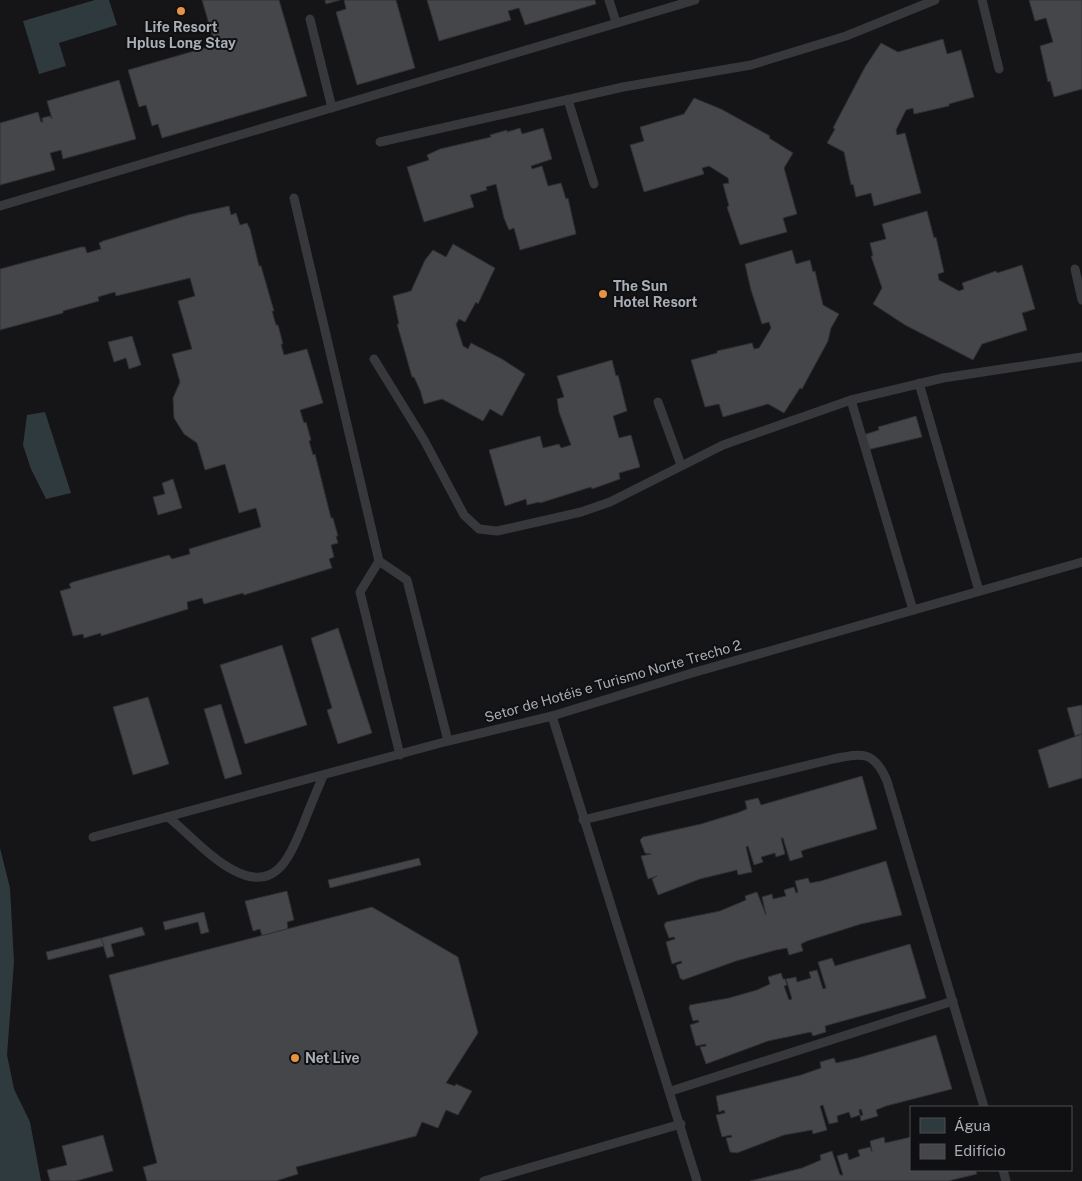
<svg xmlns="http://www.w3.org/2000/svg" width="1082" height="1181" font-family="'Public Sans',sans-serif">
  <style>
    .water { fill: #2f3a3f }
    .building { fill: #44464a; stroke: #2f3033 }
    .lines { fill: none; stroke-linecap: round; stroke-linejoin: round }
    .service { stroke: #37383c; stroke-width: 9 }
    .poi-dot { fill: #e5953f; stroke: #101012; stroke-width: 2 }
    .labels { text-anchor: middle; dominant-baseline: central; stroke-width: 4; stroke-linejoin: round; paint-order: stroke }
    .poi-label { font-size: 14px; font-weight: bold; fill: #a8aeb6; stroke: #101012; text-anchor: start }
    .street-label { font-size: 14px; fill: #a8aeb6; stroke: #101012 }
  </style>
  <rect width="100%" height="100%" fill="#151517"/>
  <g class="water">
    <path d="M95,0H109L117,25L59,43L66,66L39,74L23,21Z"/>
    <path d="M45,412L71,493L46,499L31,469L23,445L27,415Z"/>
    <path d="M0,848L10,888L14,962L7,1055L14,1089L30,1122L41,1181H0Z"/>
  </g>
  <g class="building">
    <path d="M202,0H279L307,96L162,138L158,124L152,126L146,105L139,107L128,70L215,45Z"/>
    <path d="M325,0H340L326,4Z"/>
    <path d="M344,0H396L415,68L357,85L336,12L346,9Z"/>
    <path d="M427,0H595L596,4L525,25L519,8L508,11L511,20L439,41Z"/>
    <path d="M1029,0H1082V89L1054,97L1050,81L1048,82L1040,46L1053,42L1046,18L1035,21Z"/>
    <path d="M943,39L947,54L961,50L974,97L949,104V106L914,114L913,108L906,110L896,130L897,135L905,133L921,193L874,206L871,193L856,197L853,184L851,185L844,152L827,143L835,129L833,128L865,67L881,43L898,52Z"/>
    <path d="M119,80L136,139L63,159L61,150L50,153L55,170L0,185V123L38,112L41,122H43L42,118L50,116L52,119L47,101Z"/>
    <path d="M694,98L721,109L770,136L769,138L793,153L784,168L797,214L783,218L787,232L740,245L727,207L729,206L723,184L729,183L728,178L709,166L702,168L704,174L644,192L630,145L644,141L640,127L684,114Z"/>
    <path d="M520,128L522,134L543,128L552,159L531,166L532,169L542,166L548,186L561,183L566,199L568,198L576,234L520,250L514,228L509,230L504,218L496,184L486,187L487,190L470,195L474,207L424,222L407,167L429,160L427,155L440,149L491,137L490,135L507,130V132Z"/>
    <path d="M229,206L231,215L236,213L240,225L247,223L250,229L259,266H261L274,311H272L276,325H278L283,344H281L284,355L307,349L323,403L300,410L304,423L306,422L311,440L309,441L313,455L315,454L331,518H333L338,536H336L338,543L331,545L334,557L329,559L332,568L244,595L243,593L204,604L202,598L187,602L188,609L101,636V633L84,638L83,634L73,636L60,591L71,588L69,584L73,582L169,555L172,559L190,554L189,549L261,527L256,508L239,513L225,464L205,470L197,443L184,434L174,418L173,398L180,382L172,354L192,349L178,301L195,296L190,278L116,296L115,292L98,297L99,301L63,311V313L0,330V269L81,247H85L87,253L101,249L99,243L103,241L188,215Z"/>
    <path d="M927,211L934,238L936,237L944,272L938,274L939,280L959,291L964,289L962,283L996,271L997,273L1022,265L1035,309L1022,313L1027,330L982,344L973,360L905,325L873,304L882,288L871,256H873L870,243L886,239L882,224Z"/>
    <path d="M453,244L495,268L478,304L476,302L465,322L459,319L456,324L463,346L468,349L471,343L502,359L525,374L502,416L490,409L483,421L442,399L424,404L420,390L414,377H412L397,324H399L393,296L411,291L425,260L433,250L446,257Z"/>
    <path d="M792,250L796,264L810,260L813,272L815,271L823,305L839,314L831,328L828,341L802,389L800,388L784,413L768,404L723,417L719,404L705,407L691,360L717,353V351L752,343L754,349L759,348L771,328L769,322L762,324L751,290L745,264Z"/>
    <path d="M132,336L141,365L129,369L126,358L114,362L108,342Z"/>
    <path d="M612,360L616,376L618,375L627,411L613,416L619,438L631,435L640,467L619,473L620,479L592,489L591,487L540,503L539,502L527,505L526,499L505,506L489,450L540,436L543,448L559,444L561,448L571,445L559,412L557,399L564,397L557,376Z"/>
    <path d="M916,416L922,437L867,450L863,435L879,430L878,427Z"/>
    <path d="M173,479L182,508L158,515L153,497L165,494L162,483Z"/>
    <path d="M338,628L372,733L338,744L327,710L332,708L311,638Z"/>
    <path d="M282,645L307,725L245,744L220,665Z"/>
    <path d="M148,697L169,764L133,775L113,707Z"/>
    <path d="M221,704L242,774L225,779L204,709Z"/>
    <path d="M1082,705V734L1075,736L1067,708Z"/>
    <path d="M1082,734V778L1049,788L1038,750Z"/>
    <path d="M862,776L877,829L807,849L801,851L803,857L790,861L783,838H781L785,854L776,857L775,853L761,857L763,862L754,865L748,846L746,847L752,872L738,875L737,870L700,879L658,895L652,879L657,876L648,879L641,856L651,854L645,853L640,840L643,837L701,824L737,813L747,809L745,801L758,798L761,805Z"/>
    <path d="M419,858L421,865L330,888L328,880Z"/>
    <path d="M886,861L902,915L861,924L807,941L801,944L803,951L789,955L787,948L776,950L736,961L683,980L680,978L676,965L682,963L681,961L672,964L666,942L675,939L674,937L669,938L664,925L666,922L720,911L746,900L745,896L757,892L766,915L762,897L772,894L773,899L786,896L784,890L794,887L796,893L798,892L795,881L808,878L810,883L821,881Z"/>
    <path d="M287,891L294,920L287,922L288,929L262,936L260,929L253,931L245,901Z"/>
    <path d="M372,907L458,957L478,1033L446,1083L455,1086L456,1084L472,1091L458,1115L446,1110L438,1128L422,1122L416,1136L296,1167L298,1174L276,1181H147L143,1167L157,1163L109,975Z"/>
    <path d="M204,912L209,932L201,934L198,922L165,930L163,922Z"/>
    <path d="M142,927L145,935L111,944L114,956L107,958L101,938Z"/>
    <path d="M101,938L104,946L48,960L46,952Z"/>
    <path d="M910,944L926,998L832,1024L825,1026L826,1032L813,1036L811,1032L768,1041L706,1064L700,1047L706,1046V1044L696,1046L690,1025L699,1022L698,1020L693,1021L689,1008L690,1005L729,998L757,990L770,984L768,977L781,973L783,979H785L787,985L784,986L789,1000L792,999L786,979L796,977L797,982L811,978L809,972L817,970L823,989L826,988L818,962L832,958L835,966Z"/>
    <path d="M936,1035L952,1089L886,1106L876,1110L878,1116L861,1121L860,1116L863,1115L861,1109L859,1110L860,1115L851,1118L849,1112L837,1116L838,1122L829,1124L823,1105L820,1106L827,1130L813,1134L812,1130L784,1135L737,1153L730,1152L726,1138L732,1137L731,1135L722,1137L716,1115L725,1113L724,1110L719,1112L716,1096L801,1075L821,1068L820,1062L834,1058L836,1063L858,1058Z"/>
    <path d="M103,1135L113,1171L76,1181H50L47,1170L67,1165L62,1146Z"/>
    <path d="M884,1137L885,1143L911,1137V1170H975L977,1174L948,1181H750L802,1168L821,1160L820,1155L832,1151L840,1175H843L837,1156L847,1153L849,1160L860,1156L858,1150L870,1147L872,1152L870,1141Z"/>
  </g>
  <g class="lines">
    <g class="service">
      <path d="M609,0L616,22"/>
      <path d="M982,0L999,69"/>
      <path d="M310,19L332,108"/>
      <path d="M568,100L594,184"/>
      <path d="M380,142L623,87L751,65L846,36L935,0"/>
      <path d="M294,198L379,561L407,580L448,741"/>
      <path d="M0,206L695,0"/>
      <path d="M1075,269L1082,300"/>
      <path d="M374,359L424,440L464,515L479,529L497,531L581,512L610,502L723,445L851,400L943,378L1082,357"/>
      <path d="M919,383L979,591"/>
      <path d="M851,400L913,610"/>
      <path d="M658,402L681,465"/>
      <path d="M379,561L360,592L400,755"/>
      <path d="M552,716L697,1181"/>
      <path d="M168,817C188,833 211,859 233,870C276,893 289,858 303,825C309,809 316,793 323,776"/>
      <path d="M583,820L833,759C862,753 874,750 887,781L984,1107"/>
      <path d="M93,837L448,741L552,716L692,673L1082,562"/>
      <path d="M671,1091L953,1001"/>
      <path d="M1003,1170L1006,1181"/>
      <path d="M484,1181L681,1124"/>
    </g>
  </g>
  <g class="poi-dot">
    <circle cx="181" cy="11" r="5"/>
    <circle cx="603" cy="294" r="5"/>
    <circle cx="295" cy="1058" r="5"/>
  </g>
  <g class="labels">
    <g class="poi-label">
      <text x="181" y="27" text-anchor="middle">Life Resort<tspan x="181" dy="16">Hplus Long Stay</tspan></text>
      <text x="613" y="286">The Sun<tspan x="613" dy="16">Hotel Resort</tspan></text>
      <text x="305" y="1058">Net Live</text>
    </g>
    <g class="street-label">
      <text transform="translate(613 681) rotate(-16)">Setor de Hotéis e Turismo Norte Trecho 2</text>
    </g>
  </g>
  <rect x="910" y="1106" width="162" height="65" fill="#101012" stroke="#4d4f54"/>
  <rect x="920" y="1118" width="25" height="15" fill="#2f3a3f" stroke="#4d4f54"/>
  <text x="954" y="1131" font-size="15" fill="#a8aeb6">Água</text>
  <rect x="920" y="1144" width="25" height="15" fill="#44464a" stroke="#4d4f54"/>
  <text x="954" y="1156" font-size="15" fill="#a8aeb6">Edifício</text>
</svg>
